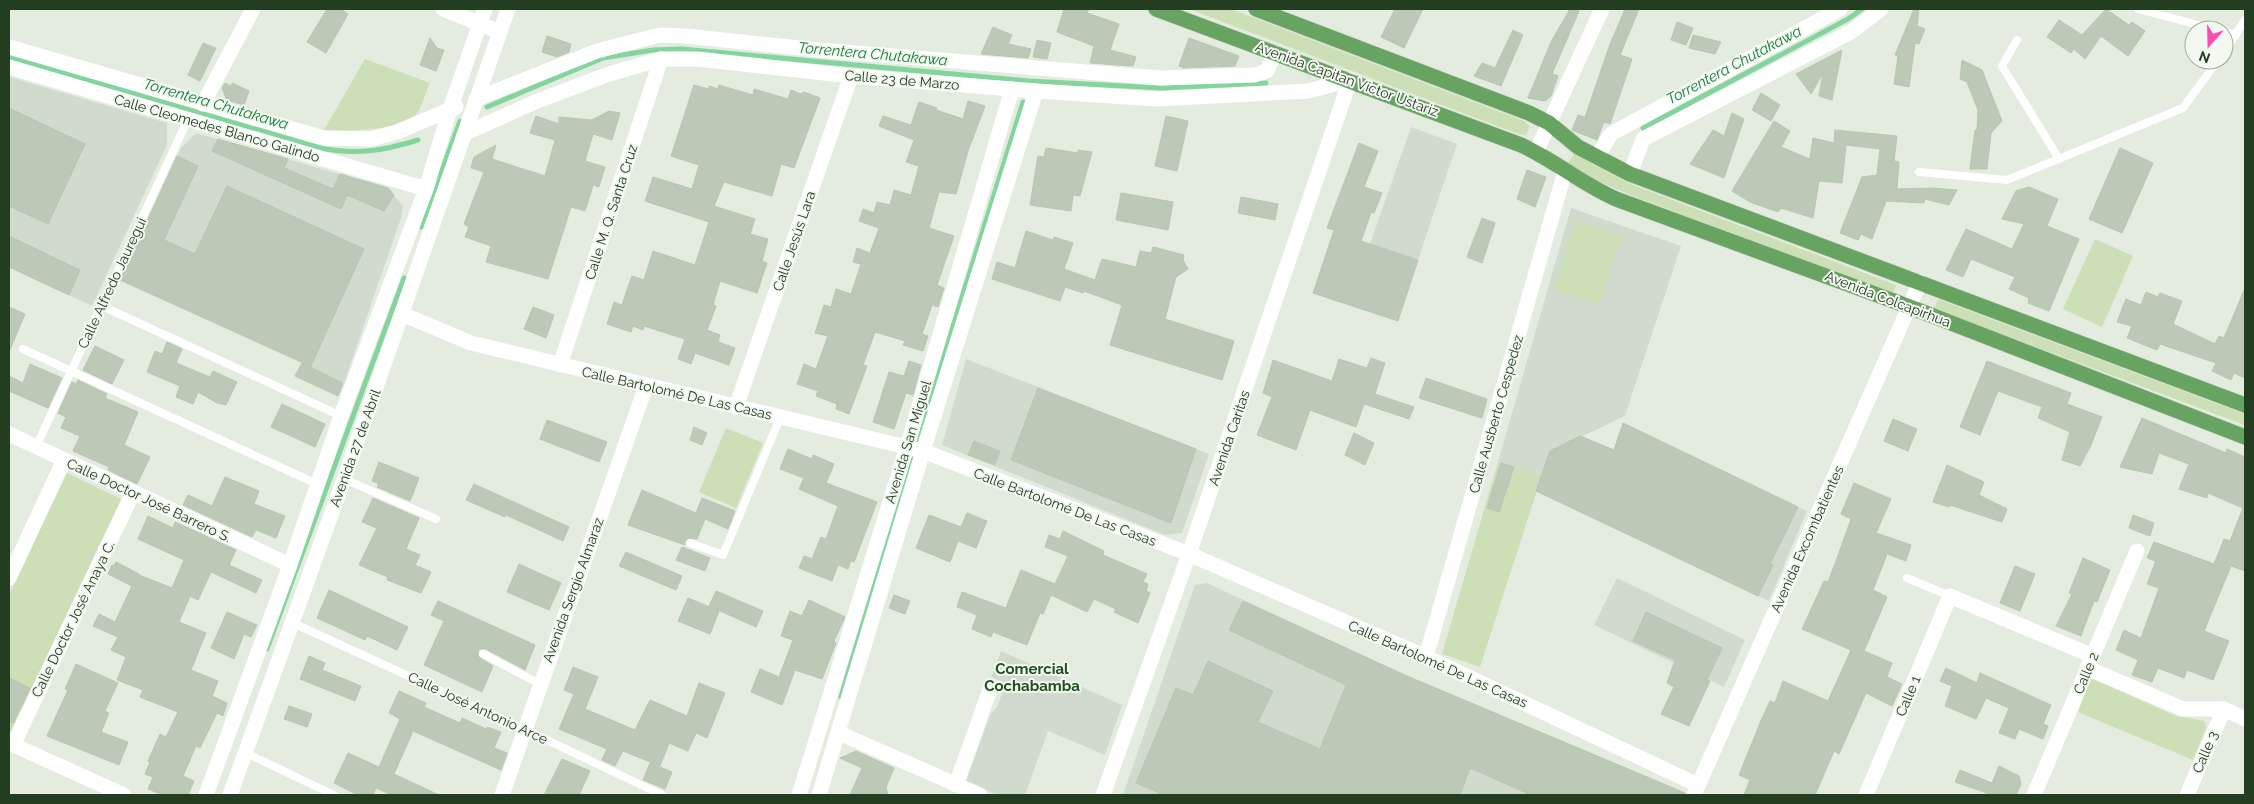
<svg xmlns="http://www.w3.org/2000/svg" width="2254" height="804" font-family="Raleway,sans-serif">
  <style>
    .built { fill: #d1dbcd }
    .green { fill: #cddfb6 }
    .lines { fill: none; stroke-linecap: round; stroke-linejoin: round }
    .stream { stroke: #83d59d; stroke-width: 5 }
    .building { fill: #bcc9b7; stroke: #b6c6b1 }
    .primary-casing { stroke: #c1c9c0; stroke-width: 16 }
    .service { stroke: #fff; stroke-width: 8 }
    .minor { stroke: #fff; stroke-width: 15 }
    .tertiary { stroke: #fff; stroke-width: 15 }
    .primary { stroke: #67a461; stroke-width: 15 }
    .labels { text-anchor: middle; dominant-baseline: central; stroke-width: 4; stroke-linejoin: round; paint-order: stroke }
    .street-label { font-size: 14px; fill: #223d1f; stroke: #f3f8f0 }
    .water-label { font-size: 15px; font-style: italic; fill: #157c38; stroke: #f3f8f0 }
    .neighbourhood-label { font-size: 15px; font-weight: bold; fill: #1e501a; stroke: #f3f8f0 }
  </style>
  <rect width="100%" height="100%" fill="#e3ecdf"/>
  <g class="built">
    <path d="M9,77L167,123V145L92,306L9,267Z"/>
    <path d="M1411,127L1457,144L1418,260L1370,244Z"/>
    <path d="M196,133L388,188L403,206L401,218L344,383L120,280L181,148Z"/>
    <path d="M1571,208L1681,246L1625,416L1581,437L1614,450L1623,423L1807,511L1769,601L1536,491L1541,475L1498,462Z"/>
    <path d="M966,359L1209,454L1182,533L1165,535L942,445Z"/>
    <path d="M1617,578L1745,640L1724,687L1594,625Z"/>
    <path d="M1207,583L1407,676L1679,790L1678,795H1123L1195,585Z"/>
    <path d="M1001,651L1122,705L1105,755L1048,731L1025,795H998L966,782L991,713L997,707L1006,683L991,677Z"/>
  </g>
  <g class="green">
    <path d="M1189,9H1231L1524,121L1530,127L1526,135L1518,134Z"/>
    <path d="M365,59L430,83C426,91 423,104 418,112C402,132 348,131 324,130Z"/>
    <path d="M1574,154L1633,185L1896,285L1893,294L1628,194L1600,182L1568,163Z"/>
    <path d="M1576,221L1622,236L1599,305L1554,289Z"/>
    <path d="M2095,239L2133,256L2102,327L2063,309Z"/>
    <path d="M1938,299L2245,414V425L1934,309Z"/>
    <path d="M726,428L763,443L736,508L699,492Z"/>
    <path d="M1498,462L1542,475L1480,667L1442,654Z"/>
    <path d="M67,473L121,499L10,734L9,595Z"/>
    <path d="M2093,679L2176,716L2205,721L2206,728L2193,760L2078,712L2088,683Z"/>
  </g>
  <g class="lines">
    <g class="stream">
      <path d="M9,57L320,148C356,155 383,151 418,140"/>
      <path d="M487,107L603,58L653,50L682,49L1029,81L1162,88L1266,83"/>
      <path d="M1643,128L1848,19L1862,9"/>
      <path d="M421,227L460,121"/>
      <path d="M917,442L1023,102"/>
      <path d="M267,649L404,278"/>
      <path d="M841,697L912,459"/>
    </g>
  </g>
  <g class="building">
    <path d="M327,9H341L348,14L326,53L307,42Z"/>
    <path d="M1064,9H1089L1087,13L1119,24L1110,50L1136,57L1133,66L1090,63L1094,46L1057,32Z"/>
    <path d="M1395,9H1423L1404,48L1381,37Z"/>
    <path d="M1570,9L1579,11L1552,74L1558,76L1551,96L1545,101L1528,98L1551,42Z"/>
    <path d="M1625,9H1639L1620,55L1632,59L1610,124L1604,122L1597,140L1572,130L1578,115L1585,117L1609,47Z"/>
    <path d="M1914,9H1919L1917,26L1925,29L1919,44L1915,43L1909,87L1894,84L1898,56L1895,55Z"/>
    <path d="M2106,9L2129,25L2132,22L2145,31L2128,56L2101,36L2085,59L2074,49L2071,53L2047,37L2059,20L2082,35Z"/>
    <path d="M1677,22L1693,28L1686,45L1671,40Z"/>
    <path d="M993,27L1012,35L1008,44L1031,49L1028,58L981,54Z"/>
    <path d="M1513,30L1523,35L1501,86L1474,76L1482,63L1495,68Z"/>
    <path d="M1693,35L1721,42L1715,54L1689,48Z"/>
    <path d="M547,36L571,44L569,52L557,57L542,52Z"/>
    <path d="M430,38L437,48L444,50L436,71L420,65Z"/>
    <path d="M1189,38L1239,56L1235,66L1184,68L1179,66Z"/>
    <path d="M1037,40L1051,43L1047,59L1033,57Z"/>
    <path d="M203,43L216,48L200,81L188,75Z"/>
    <path d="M1842,50L1832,100L1819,96L1823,73L1811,94L1796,74Z"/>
    <path d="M1962,60L1982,70L2002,121L1991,133L1987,169H1970L1975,130H1977L1978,110L1967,82L1960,79Z"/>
    <path d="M225,83L231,86L232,83L249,91L244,105L227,100L222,88Z"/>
    <path d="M694,85L709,89V86L718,89L719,85L753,95L754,89L788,99L791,90L801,94L804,92L820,98L794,168L781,164L772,196L724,182L714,206L755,219L750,234L768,239L762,261L767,263L757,293L720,281L713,305L716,306L707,330L720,335L718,342L735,348L729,365L695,353L691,364L678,359L685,339L644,326L643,330L633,326L631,332L607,324L614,302L622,305L632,276L644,280L653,251L695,265L709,222L645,201L653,177L692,189L699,165L671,156Z"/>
    <path d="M1761,93L1780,105L1771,121L1752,110Z"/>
    <path d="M968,101L985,106L968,151L956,194L939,192L929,228L954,236L937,285L944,288L938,307L932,305L922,334L928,336L923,351L903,345L905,341L875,332L863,365L867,366L849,414L836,409L837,404L816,396L818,391L797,384L804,364L816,369L828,336L815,333L824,305L831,307L836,289L851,294L861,264L853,262L857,248L870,253L879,228L859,221L863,209L874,213L877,202L890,205L894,190L911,195L919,166L906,162L914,140L879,126L883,116L911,125L919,102L937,108L936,110L963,119Z"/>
    <path d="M9,108L85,144L48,224L9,206Z"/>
    <path d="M609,111L620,113L612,140L593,134L585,161L605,167L599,187L593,185L585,211L571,207L548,279L486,262L491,246L465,237L469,227L464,224L484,172L471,168L474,157L496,145L492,159L545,176L555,140L530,133L536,116L559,124V117L592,120Z"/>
    <path d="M1732,113L1744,119L1724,178L1690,164L1713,130L1724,136Z"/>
    <path d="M1166,116L1188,121L1177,171L1155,166Z"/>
    <path d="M1774,121L1790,131L1781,147L1810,159L1813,138L1834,143L1835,130L1897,136L1894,161L1899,162L1897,189L1933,188L1957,190L1949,205L1925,199L1924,203L1886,201L1872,239L1861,234L1858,240L1840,233L1862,177L1877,175L1880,149L1846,145L1842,183L1819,181L1813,218L1781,208L1778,212L1750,202L1732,191Z"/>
    <path d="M218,139L288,159L284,168L333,189L340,174L388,188L394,195L384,211L347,195L341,209L212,151Z"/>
    <path d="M1359,143L1378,151L1364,187L1382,193L1374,213L1371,212L1361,241L1418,260L1398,321L1313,293L1334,230L1327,228Z"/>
    <path d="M1046,148L1078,153V150L1092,152L1080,196L1073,195L1071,211L1030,205L1038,156L1044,157Z"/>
    <path d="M2120,148L2153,163L2122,233L2089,219Z"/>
    <path d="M177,156L198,166L164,240L195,254L227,186L364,249L311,366L120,280Z"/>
    <path d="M1527,170L1546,177L1535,207L1517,199Z"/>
    <path d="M2029,187L2058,199L2047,226L2079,239L2049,311L2028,303L2029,298L2009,289L2015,277L1971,259L1963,277L1946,270L1966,229L2012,249L2024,224L2002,219L2016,191Z"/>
    <path d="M1121,193L1173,202L1168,230L1116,220Z"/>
    <path d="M1241,197L1278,204L1275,220L1238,213Z"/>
    <path d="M1482,218L1495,223L1482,263L1467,257Z"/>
    <path d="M1026,231L1053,240L1054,237L1073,243L1064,269L1095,280L1102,259L1136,267L1140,251L1151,253L1153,247L1184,255L1183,260L1188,269L1176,277L1165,319L1234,341L1222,380L1110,345L1122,305L1084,291L1083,293L1065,287L1060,301L992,279L997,262L1015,268Z"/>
    <path d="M9,236L80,270L69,295L9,267Z"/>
    <path d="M2245,288V378L2234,373L2231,380L2212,371L2216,363L2160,344L2157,350L2127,338L2132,326L2117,322L2126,299L2141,305L2146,292L2158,297L2160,293L2182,301L2173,324L2215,344L2219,336L2224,338Z"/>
    <path d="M9,307L25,314L9,352Z"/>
    <path d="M533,307L554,315L546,338L524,329Z"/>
    <path d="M167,342L182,349L176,363L210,377L213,371L237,382L226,405L217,403L198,392L193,404L176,397L180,386L147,372L155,351L162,354Z"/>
    <path d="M95,346L124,360L112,384L83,370Z"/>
    <path d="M1371,358L1385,363L1375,394L1414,407L1409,419L1364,404L1356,427L1310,410L1296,450L1257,435L1272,397L1263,393L1273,360L1332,381L1339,359L1367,368Z"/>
    <path d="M909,361L921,365L913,395L906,393L894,429L873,422L889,372L904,376Z"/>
    <path d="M1987,361L2071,393L2067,404L2102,417L2091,445L2080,466L2062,460L2070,432L2038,418L2042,407L1998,391L1980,435L1960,427Z"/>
    <path d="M302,363L343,383L338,396L295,376Z"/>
    <path d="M30,364L62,378L48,408L9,391V376L23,383Z"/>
    <path d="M1426,378L1487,399L1482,418L1419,398Z"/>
    <path d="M78,380L107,394L105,398L138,412L124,445L150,457L137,484L108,470L109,467L73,451L80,436L61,428L66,417L58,413L72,382L76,384Z"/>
    <path d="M1038,388L1196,449L1171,523L1011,460Z"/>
    <path d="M282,404L325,424L315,447L271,427Z"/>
    <path d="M2142,418L2226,453L2227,449L2245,457V571L2231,566L2204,631L2229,641L2213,680L2187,670L2184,678L2158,668L2152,682L2132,675L2138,660L2116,650L2124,630L2141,638L2149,616L2159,588L2147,584L2156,561L2147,558L2154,542L2214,564L2224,539L2230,541L2243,508L2208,493L2207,498L2179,489L2189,464L2159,453L2152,474L2120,467Z"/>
    <path d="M1893,419L1917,429L1908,451L1884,441Z"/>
    <path d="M547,420L607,442L599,462L540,439Z"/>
    <path d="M1623,423L1798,507L1770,564L1773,565L1758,596L1536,491L1550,451L1580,436L1614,450Z"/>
    <path d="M694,427L707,433L702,445L690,440Z"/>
    <path d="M1354,433L1374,443L1365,465L1345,455Z"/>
    <path d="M974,441L1000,451L995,465L968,455Z"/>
    <path d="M788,449L812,459L813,455L834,464L826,483L877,502L854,562L851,561L848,569L838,565L832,581L799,568L804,556L812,559L821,537L826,539L838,506L799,489L804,478L780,469Z"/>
    <path d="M379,462L419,478L410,501L377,487L379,484L372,481Z"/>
    <path d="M1501,463L1514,467L1499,512L1487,508Z"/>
    <path d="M1947,465L1984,482L1979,495L2007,509L2002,522L1950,505L1949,507L1933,502Z"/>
    <path d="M225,477L259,491L254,504L285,516L276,538L256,530L252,537L183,505L188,495L212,506Z"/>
    <path d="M1854,483L1891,499L1876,533L1911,545L1906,561L1887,554L1873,590L1887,597L1864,651L1892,663L1887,677L1902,684L1892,706L1866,693L1839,754L1834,751L1815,795H1744L1750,780L1739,775L1760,723L1770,701L1775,703L1783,681L1828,701L1851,650L1802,629L1824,581L1828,582L1836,561L1851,519L1841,514Z"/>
    <path d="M474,484L569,527L563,541L506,515L505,517L466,500Z"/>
    <path d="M642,490L696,513L702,498L735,511L728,529L705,519L697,539L689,538L685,541V545L628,525Z"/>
    <path d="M373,498L419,518L406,549L420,555L415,565L431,572L421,593L387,580L388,577L359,565L377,528L362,522Z"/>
    <path d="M967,513L987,521L976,548L958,541L950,562L916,548L929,515L961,527Z"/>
    <path d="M2133,515L2154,523L2150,536L2129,528Z"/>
    <path d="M148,516L173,528L175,522L236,550L229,565L262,580L256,593L211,572L198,600L190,596L179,622L206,633L191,670L218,681L212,696L227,703L223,716L217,713L200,748L196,746L183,776L194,781L188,795H163L148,789L153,777L145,774L150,762L148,761L160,734L166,737L178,712L140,697L143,690L117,680L126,657L111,650L118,637L93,626L99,614L115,622L132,586L108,574L112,565L114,566L116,562L139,574V575L172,588L184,560L138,539Z"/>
    <path d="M1063,531L1104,551L1103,555L1147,574L1143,582L1148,584L1146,591L1150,593L1138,623L1114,612L1116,609L1094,599L1087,612L1051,595L1043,614L1040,613L1027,645L993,632L991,637L972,629L977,615L957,607L962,592L1006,608L1021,570L1055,584L1068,556L1045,547L1049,535L1060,539Z"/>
    <path d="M682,547L710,558L705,571L676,560Z"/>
    <path d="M626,552L682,576L676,590L619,566Z"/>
    <path d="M2083,558L2110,570L2097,602L2094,601L2081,636L2056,626L2072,594L2069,593Z"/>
    <path d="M519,564L561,583L549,610L507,592Z"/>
    <path d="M2015,566L2035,574L2020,611L2000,603Z"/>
    <path d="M329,590L408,627L397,650L367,636L365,640L317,618Z"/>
    <path d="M716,591L763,611L756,627L709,606Z"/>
    <path d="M894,595L910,601L905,614L889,608Z"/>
    <path d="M688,598L719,611L710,634L678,621Z"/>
    <path d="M809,600L845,617L834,641L836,643L822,679L795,670L782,705L751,692L760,669L779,677L793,640L781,636L790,611L802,616Z"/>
    <path d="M438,601L535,645L525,670L486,649H480L478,652L479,657L493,666L482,692L424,665L444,621L431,615Z"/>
    <path d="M1243,601L1407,676L1685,793V795H1531L1470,768L1460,795H1164L1136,783L1176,688L1193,695L1208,661L1273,691L1258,722L1320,749L1346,685L1229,630Z"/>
    <path d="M227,612L257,625L251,637L244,634L234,659L211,648Z"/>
    <path d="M1646,612L1722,648L1707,680L1710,681L1689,726L1661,714L1674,687L1667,683L1675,660L1633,641Z"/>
    <path d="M309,656L325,663L322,670L361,686L355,701L300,679Z"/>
    <path d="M76,664L118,683L105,711L109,713L101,732L128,742L119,765L47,736L68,690L65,689Z"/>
    <path d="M573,667L598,677L585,709L635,730L650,700L687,716L699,683L725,693L707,738L696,733L688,751L669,743L660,766L623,751L615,766L602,760L607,749L559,729L574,694L564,690Z"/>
    <path d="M1946,668L1977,683L1980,673L2051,705L2043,724L2048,726L2043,739L2019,729L2015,739L1999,733L2009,708L1986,698L1976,719L1945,706L1952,686L1940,681Z"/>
    <path d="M9,678L30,688L13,723L9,721Z"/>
    <path d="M399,691L426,703L424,707L460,723L462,718L486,729L487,727L501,732L494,748L507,753L501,770L413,731L394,774L439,795H392L376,788L373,795H358L334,783L348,753L379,767L400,719L389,713Z"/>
    <path d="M289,706L312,714L307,727L284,719Z"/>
    <path d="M856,751L894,768L886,787L888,795H850L862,768L840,758Z"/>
    <path d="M562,759L590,771L579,795H544Z"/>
    <path d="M650,763L672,772L665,789L643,780Z"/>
    <path d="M1999,766L2019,776L2021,784L2016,795H1986L1987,793L1955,782L1960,770L1992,783Z"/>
  </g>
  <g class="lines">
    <g class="primary-casing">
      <g id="primary">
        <path d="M1156,9L1521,145C1554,160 1582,184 1616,199L1910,307L2245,437"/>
        <path d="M1256,9L1529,113L1549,123L1578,147L1630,174L2245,405"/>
      </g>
    </g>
    <g class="service">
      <path d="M2138,9L2217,30"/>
      <path d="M2224,32L2236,35"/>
      <path d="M2017,40L2002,66L2059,159"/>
      <path d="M2224,52L2245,20"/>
      <path d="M1919,172L2007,180L2183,108L2218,60"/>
      <path d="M102,306L341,416"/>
      <path d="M23,349L317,484"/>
      <path d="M36,447L188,119"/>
      <path d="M344,479L436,519"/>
      <path d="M690,543L723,555L780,418"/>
      <path d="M1907,578L1950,596"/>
      <path d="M293,623L524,729L662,795"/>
      <path d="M483,654L540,684"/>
      <path d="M246,753L334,795"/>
    </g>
    <g class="minor">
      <path d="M443,9L500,32"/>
      <path d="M476,99L597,51L660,35L686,36L819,50L1160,78L1255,75L1267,71L1275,53"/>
      <path d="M203,104L253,9"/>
      <path d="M466,133L535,102L606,75L661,59H697L851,76L1036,91L1157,99L1308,91L1350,80"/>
      <path d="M1597,157L1611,134L1840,9"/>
      <path d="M1630,174L1643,139L1851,32L1881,9"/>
      <path d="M402,314L471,343L923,451L1189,554L1426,657L1698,785"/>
      <path d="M560,365L661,59"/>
      <path d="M736,407L851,76"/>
      <path d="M9,434L290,565"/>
      <path d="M9,578L64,460"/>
      <path d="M1426,657L1565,171"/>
      <path d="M2087,668L2183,709H2224L2245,719"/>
      <path d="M839,733L980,795"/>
      <path d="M9,743L124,795"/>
      <path d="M13,745L133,493"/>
      <path d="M956,785L989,692"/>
      <path d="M502,795L646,386"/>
      <path d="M799,795L907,447L1012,89"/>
      <path d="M819,795L923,451L1036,91"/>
      <path d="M1103,795L1189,554L1350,80"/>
      <path d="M1694,795L1920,282"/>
      <path d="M1866,795L1950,596L2093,656"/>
      <path d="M2034,795L2137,551"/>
      <path d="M2187,795L2224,709"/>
    </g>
    <g class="tertiary">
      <path d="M9,47L324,138L371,139L397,132L456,107"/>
      <path d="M9,67L426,189"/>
      <path d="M1536,152L1602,9"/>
      <path d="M206,795L290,565L341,416L426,189L450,109L485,9"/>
      <path d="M230,795L344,479L508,9"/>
    </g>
    <use href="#primary" class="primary"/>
  </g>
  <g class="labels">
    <g class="street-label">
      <text transform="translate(1347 79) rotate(20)">Avenida Capitan Víctor Ustariz</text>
      <text transform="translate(902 80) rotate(5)">Calle 23 de Marzo</text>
      <text transform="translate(217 128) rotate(16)">Calle Cleomedes Blanco Galindo</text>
      <text transform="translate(611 212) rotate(-72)">Calle M. Q. Santa Cruz</text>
      <text transform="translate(794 241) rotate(-71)">Calle Jesús Lara</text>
      <text transform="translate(112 283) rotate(-65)">Calle Alfredo Jauregui</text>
      <text transform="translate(1888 299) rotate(21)">Avenida Colcapirhua</text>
      <text transform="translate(677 393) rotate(13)">Calle Bartolomé De Las Casas</text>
      <text transform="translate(1496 414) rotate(-74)">Calle Ausberto Cespedez</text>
      <text transform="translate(1229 438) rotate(-71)">Avenida Caritas</text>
      <text transform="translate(908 442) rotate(-73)">Avenida San Miguel</text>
      <text transform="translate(355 448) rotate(-70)">Avenida 27 de Abril</text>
      <text transform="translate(149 500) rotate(25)">Calle Doctor José Barrero S.</text>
      <text transform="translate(1065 507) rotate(21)">Calle Bartolomé De Las Casas</text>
      <text transform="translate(1807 539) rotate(-66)">Avenida Excombatientes</text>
      <text transform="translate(573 590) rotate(-70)">Avenida Sergio Almaraz</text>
      <text transform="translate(73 619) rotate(-64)">Calle Doctor José Anaya C.</text>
      <text transform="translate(1438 664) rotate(24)">Calle Bartolomé De Las Casas</text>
      <text transform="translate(2086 673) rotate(-67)">Calle 2</text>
      <text transform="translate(1908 696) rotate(-67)">Calle 1</text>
      <text transform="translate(478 708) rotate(25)">Calle José Antonio Arce</text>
      <text transform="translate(2205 752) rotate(-67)">Calle 3</text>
    </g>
    <g class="water-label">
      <text transform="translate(873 54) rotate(5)">Torrentera Chutakawa</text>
      <text transform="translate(1734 65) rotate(-28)">Torrentera Chutakawa</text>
      <text transform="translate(216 104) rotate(16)">Torrentera Chutakawa</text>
    </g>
    <g class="neighbourhood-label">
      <text x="1032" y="669">Comercial<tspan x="1032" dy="17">Cochabamba</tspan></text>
    </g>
  </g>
  <rect width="2254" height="804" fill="none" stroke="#223d1f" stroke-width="20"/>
  <g transform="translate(2209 45) rotate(200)"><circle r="24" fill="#f3f8f0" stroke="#9fad9c"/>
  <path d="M0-4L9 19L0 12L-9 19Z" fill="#fb4db4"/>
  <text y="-8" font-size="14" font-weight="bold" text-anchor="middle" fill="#223d1f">N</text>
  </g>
</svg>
